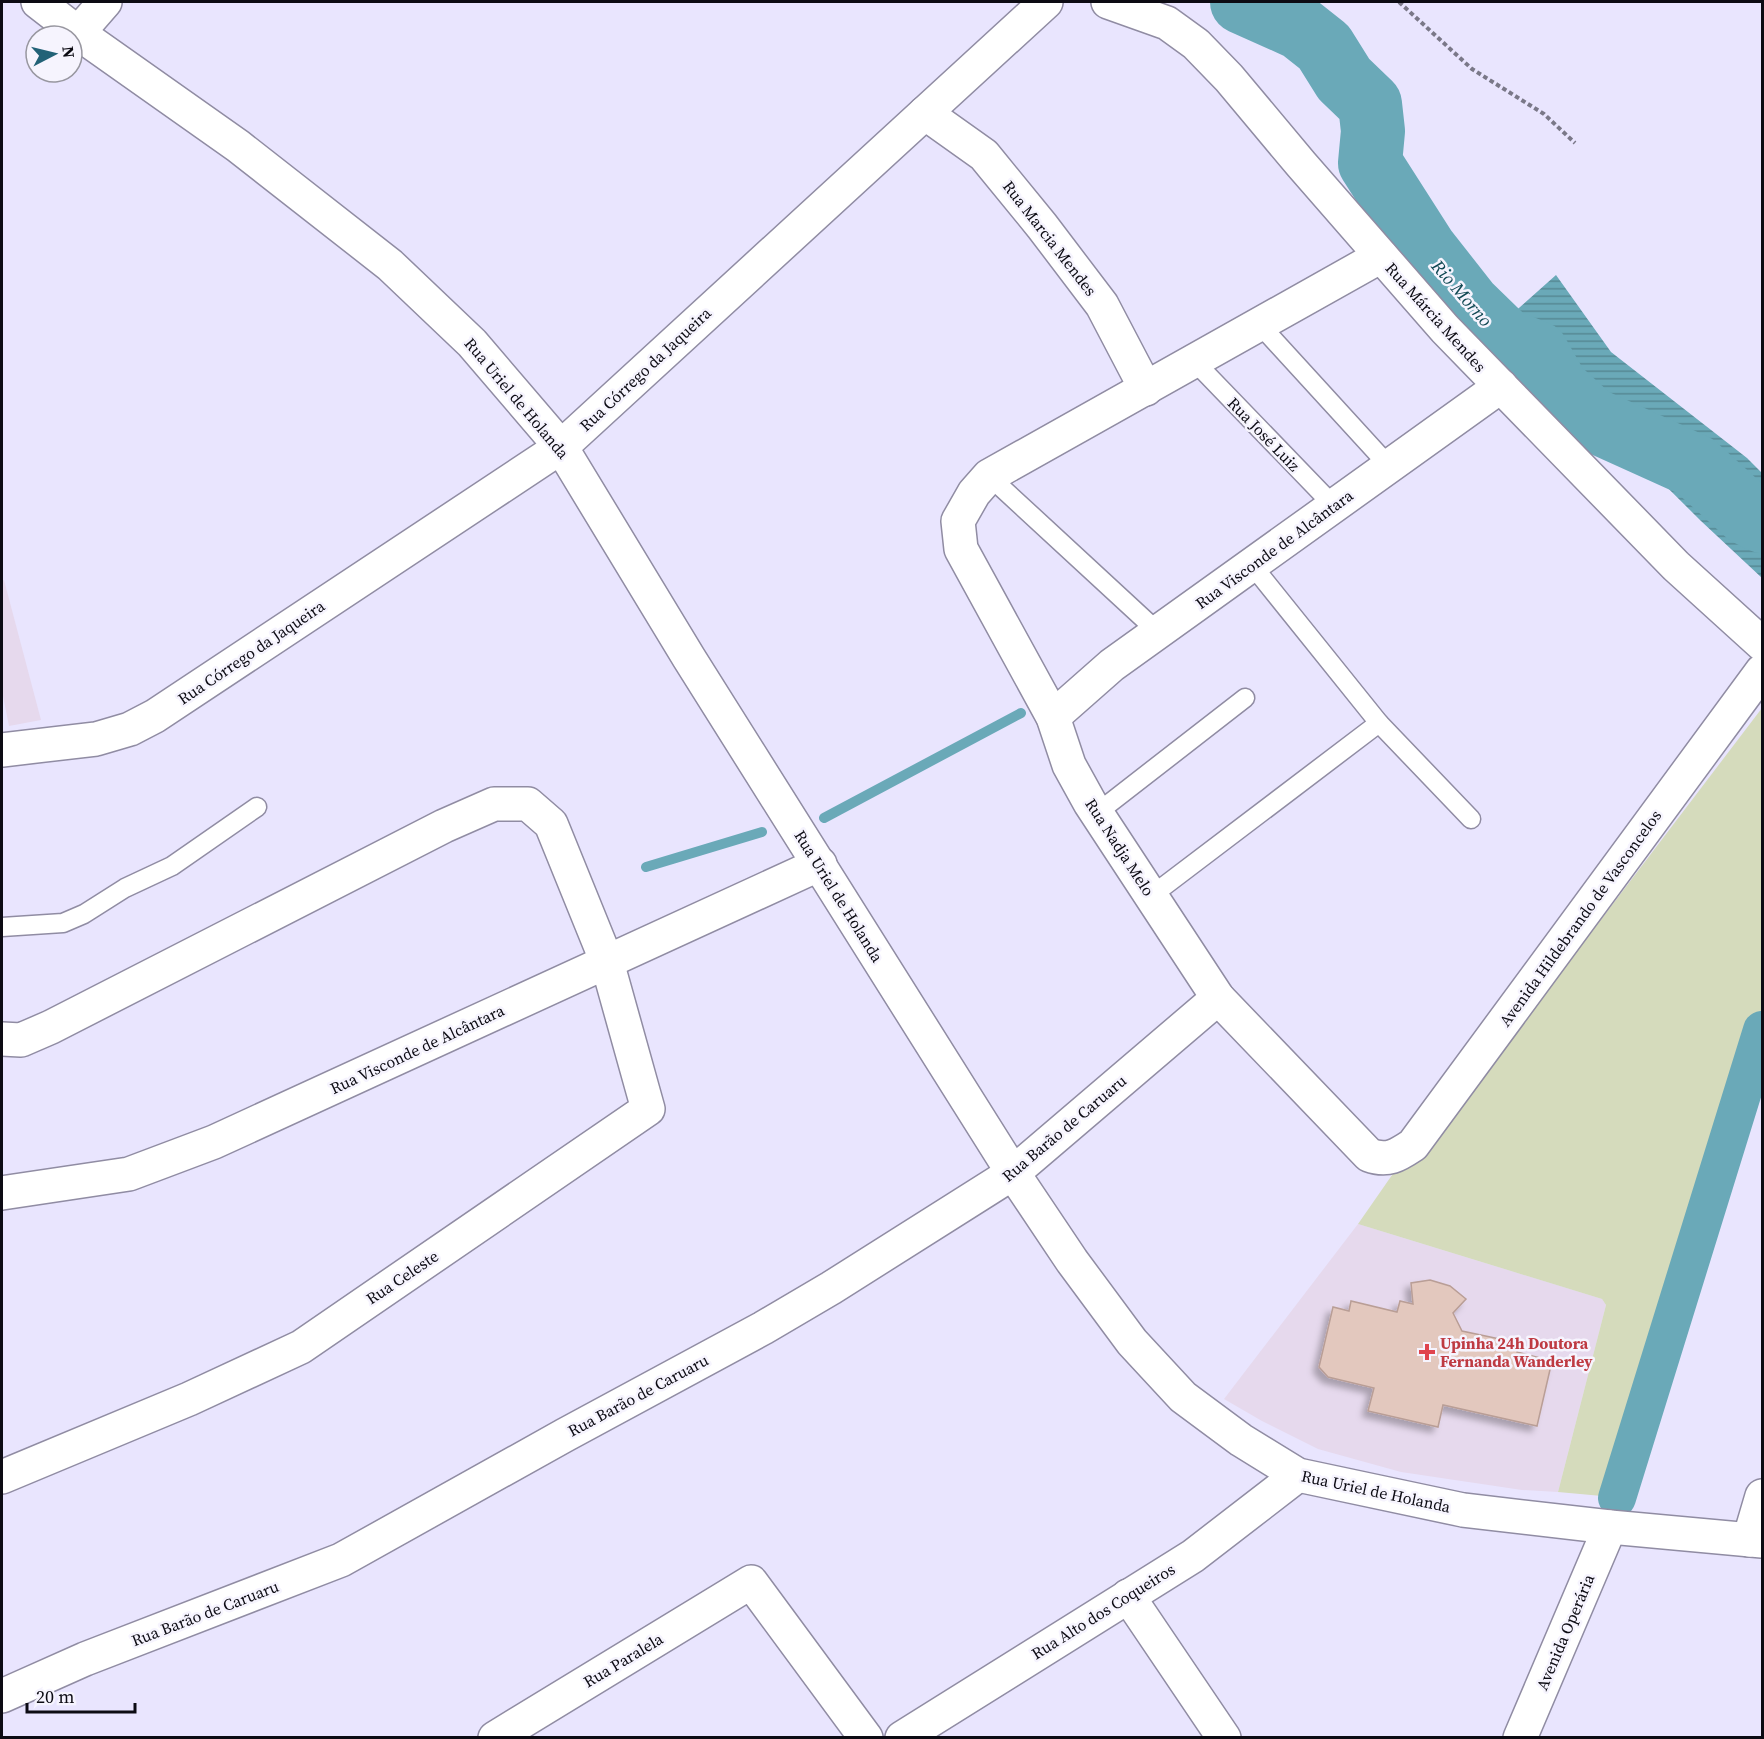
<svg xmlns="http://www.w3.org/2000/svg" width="1764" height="1739" font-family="'Source Serif 4',serif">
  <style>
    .medical { fill: #e6d9ed }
    .green { fill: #d5dbbc }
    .water { fill: url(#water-rules) }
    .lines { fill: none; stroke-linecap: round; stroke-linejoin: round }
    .stream { stroke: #6aa9b8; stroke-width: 10 }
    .canal { stroke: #6aa9b8; stroke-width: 38 }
    .river { stroke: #6aa9b8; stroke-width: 64 }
    .building { fill: #e3c8be; stroke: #b99e96; stroke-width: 1.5; filter: url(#shadow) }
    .service-casing { stroke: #908ca3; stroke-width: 21 }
    .minor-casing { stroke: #908ca3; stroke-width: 36 }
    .secondary-casing { stroke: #908ca3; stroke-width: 36 }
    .path { stroke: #7a7888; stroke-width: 4; stroke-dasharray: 4.5 3; stroke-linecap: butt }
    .service { stroke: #fff; stroke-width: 18 }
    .minor { stroke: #fff; stroke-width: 33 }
    .secondary { stroke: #fff; stroke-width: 33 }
    .health-dot { fill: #e0444e; stroke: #f6f4fe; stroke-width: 2 }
    .labels { text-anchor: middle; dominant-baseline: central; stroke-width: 5; stroke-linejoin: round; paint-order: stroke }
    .street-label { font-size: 16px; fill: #0c0b13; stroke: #f6f4fe }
    .health-label { font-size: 16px; font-weight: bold; fill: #be3a42; stroke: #f6f4fe; text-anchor: start }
    .water-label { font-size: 18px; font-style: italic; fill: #104853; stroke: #f6f4fe }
  </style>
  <defs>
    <pattern id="water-rules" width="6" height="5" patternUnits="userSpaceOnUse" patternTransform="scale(1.5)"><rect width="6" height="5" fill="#6aa9b8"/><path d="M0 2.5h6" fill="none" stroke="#568894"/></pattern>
    <filter id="shadow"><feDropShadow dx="-5.5" dy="5.5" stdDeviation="3" flood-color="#0004"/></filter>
  </defs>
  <rect width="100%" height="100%" fill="#e9e5fe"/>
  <g class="medical">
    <path d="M4,580L41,720L9,726L2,691V581Z"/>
    <path d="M1358,1224L1602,1299L1606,1305L1558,1492L1522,1490L1401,1472L1318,1449L1262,1421L1224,1399Z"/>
  </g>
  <path class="green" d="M1762,708V1064L1624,1498L1558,1492L1606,1305L1602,1299L1358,1224L1399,1165L1424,1152Z"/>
  <path class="water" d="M1556,275L1611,352L1747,458L1762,473V578L1701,521L1502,323Z"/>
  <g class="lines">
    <g class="stream">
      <path d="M824,818L1021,713"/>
      <path d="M646,867L762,832"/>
    </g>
    <path class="canal" d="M1617,1498L1762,1030"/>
    <path class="river" d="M1242,2L1300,28L1324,47L1344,79L1370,104L1373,131L1370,163L1425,249L1469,305L1505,340L1537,353L1557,388L1591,419L1695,466L1748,514L1762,521"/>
  </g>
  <path class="building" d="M1430,1280L1450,1286L1466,1299L1453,1313L1462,1331L1519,1343L1517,1352L1552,1361L1537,1426L1443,1405L1438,1427L1368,1411L1374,1388L1328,1377L1319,1367L1333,1307L1349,1311L1351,1301L1397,1312L1400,1301L1413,1304L1411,1283Z"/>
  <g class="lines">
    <g class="service-casing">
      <g id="service">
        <path d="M1260,325L1389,466"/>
        <path d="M1195,362L1334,506"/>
        <path d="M989,476L1158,632"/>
        <path d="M1252,565L1379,723L1471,819"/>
        <path d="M1097,813L1245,698"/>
        <path d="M1151,896L1379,723"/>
        <path d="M2,927L63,923L84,914L125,888L172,866L257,807"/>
      </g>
    </g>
    <g class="minor-casing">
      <g id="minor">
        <path d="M1108,2L1167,23L1196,44L1229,78L1301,164L1445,329L1676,566L1762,644"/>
        <path d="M78,33L105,2"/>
        <path d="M925,113L984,155L1042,226L1102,305L1146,389"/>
        <path d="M1381,256L989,476L974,493L958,521L961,549L1053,717L1069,765L1090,803L1218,998L1369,1155C1388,1162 1398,1155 1413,1145L1762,671"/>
        <path d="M1053,717L1112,665L1501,386"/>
        <path d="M2,750L96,739L130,729L155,716L561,447L1046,2"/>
        <path d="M2,1039L21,1040L51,1027L444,826L494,804H528L551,824L607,962L648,1109L301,1347L189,1399L2,1477"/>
        <path d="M2,1193L129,1174L214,1142L820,864"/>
        <path d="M1749,1540L1762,1496"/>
        <path d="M1128,1596L1224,1738"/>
        <path d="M2,1696L85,1659L341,1560L565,1435L763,1328L831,1288L1013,1173L1218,998"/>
        <path d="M495,1738L751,1582L866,1738"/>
        <path d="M902,1738L1193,1556L1298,1475"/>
        <path d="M1520,1738L1610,1527"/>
      </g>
    </g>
    <g class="secondary-casing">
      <path id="secondary" d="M38,2L78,33L238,146L390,265L472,343L561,447L689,658L1013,1173L1072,1261L1132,1342L1183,1397L1241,1440L1298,1475L1463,1510L1610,1527L1762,1541"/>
    </g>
    <path class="path" d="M1399,2L1472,69L1544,114L1575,143"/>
    <use href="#service" class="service"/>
    <use href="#minor" class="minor"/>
    <use href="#secondary" class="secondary"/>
  </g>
  <path class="health-dot" d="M1424 1343h6v6h6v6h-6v6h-6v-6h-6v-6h6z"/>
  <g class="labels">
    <g class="street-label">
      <text transform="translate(1050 238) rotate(52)">Rua Marcia Mendes</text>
      <text transform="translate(1436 317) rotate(48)">Rua Márcia Mendes</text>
      <text transform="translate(645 369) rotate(-43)">Rua Córrego da Jaqueira</text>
      <text transform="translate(517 398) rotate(50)">Rua Uriel de Holanda</text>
      <text transform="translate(1264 434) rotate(46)">Rua José Luiz</text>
      <text transform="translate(1274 549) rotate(-36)">Rua Visconde de Alcântara</text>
      <text transform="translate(251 652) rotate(-34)">Rua Córrego da Jaqueira</text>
      <text transform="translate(1120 847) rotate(57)">Rua Nadja Melo</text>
      <text transform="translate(839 896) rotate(58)">Rua Uriel de Holanda</text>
      <text transform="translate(1580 918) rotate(-54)">Avenida Hildebrando de Vasconcelos</text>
      <text transform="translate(417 1049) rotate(-25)">Rua Visconde de Alcântara</text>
      <text transform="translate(1064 1128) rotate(-40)">Rua Barão de Caruaru</text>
      <text transform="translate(402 1277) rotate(-34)">Rua Celeste</text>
      <text transform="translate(638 1395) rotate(-28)">Rua Barão de Caruaru</text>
      <text transform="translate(1376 1491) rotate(12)">Rua Uriel de Holanda</text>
      <text transform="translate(1103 1611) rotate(-32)">Rua Alto dos Coqueiros</text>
      <text transform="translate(205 1613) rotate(-21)">Rua Barão de Caruaru</text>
      <text transform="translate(1565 1632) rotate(-67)">Avenida Operária</text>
      <text transform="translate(623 1660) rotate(-31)">Rua Paralela</text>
    </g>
    <g class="health-label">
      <text x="1440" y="1343">Upinha 24h Doutora<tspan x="1440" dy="18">Fernanda Wanderley</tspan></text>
    </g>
    <g class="water-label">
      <text transform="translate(1462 293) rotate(49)">Rio Morno</text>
    </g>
  </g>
  <rect width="1764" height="1739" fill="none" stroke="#0c0b13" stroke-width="6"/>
  <g transform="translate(54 54) rotate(83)"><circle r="28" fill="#f6f4fe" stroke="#9897a0" stroke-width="1.5"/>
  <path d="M0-4.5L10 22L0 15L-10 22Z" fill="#226277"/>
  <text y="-9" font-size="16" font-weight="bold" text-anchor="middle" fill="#0c0b13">N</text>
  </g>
  <path d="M27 1703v9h108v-9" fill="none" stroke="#0c0b13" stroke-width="3"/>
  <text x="36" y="1703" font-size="18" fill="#0c0b13" stroke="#f6f4fe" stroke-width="4.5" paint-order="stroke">20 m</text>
</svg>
